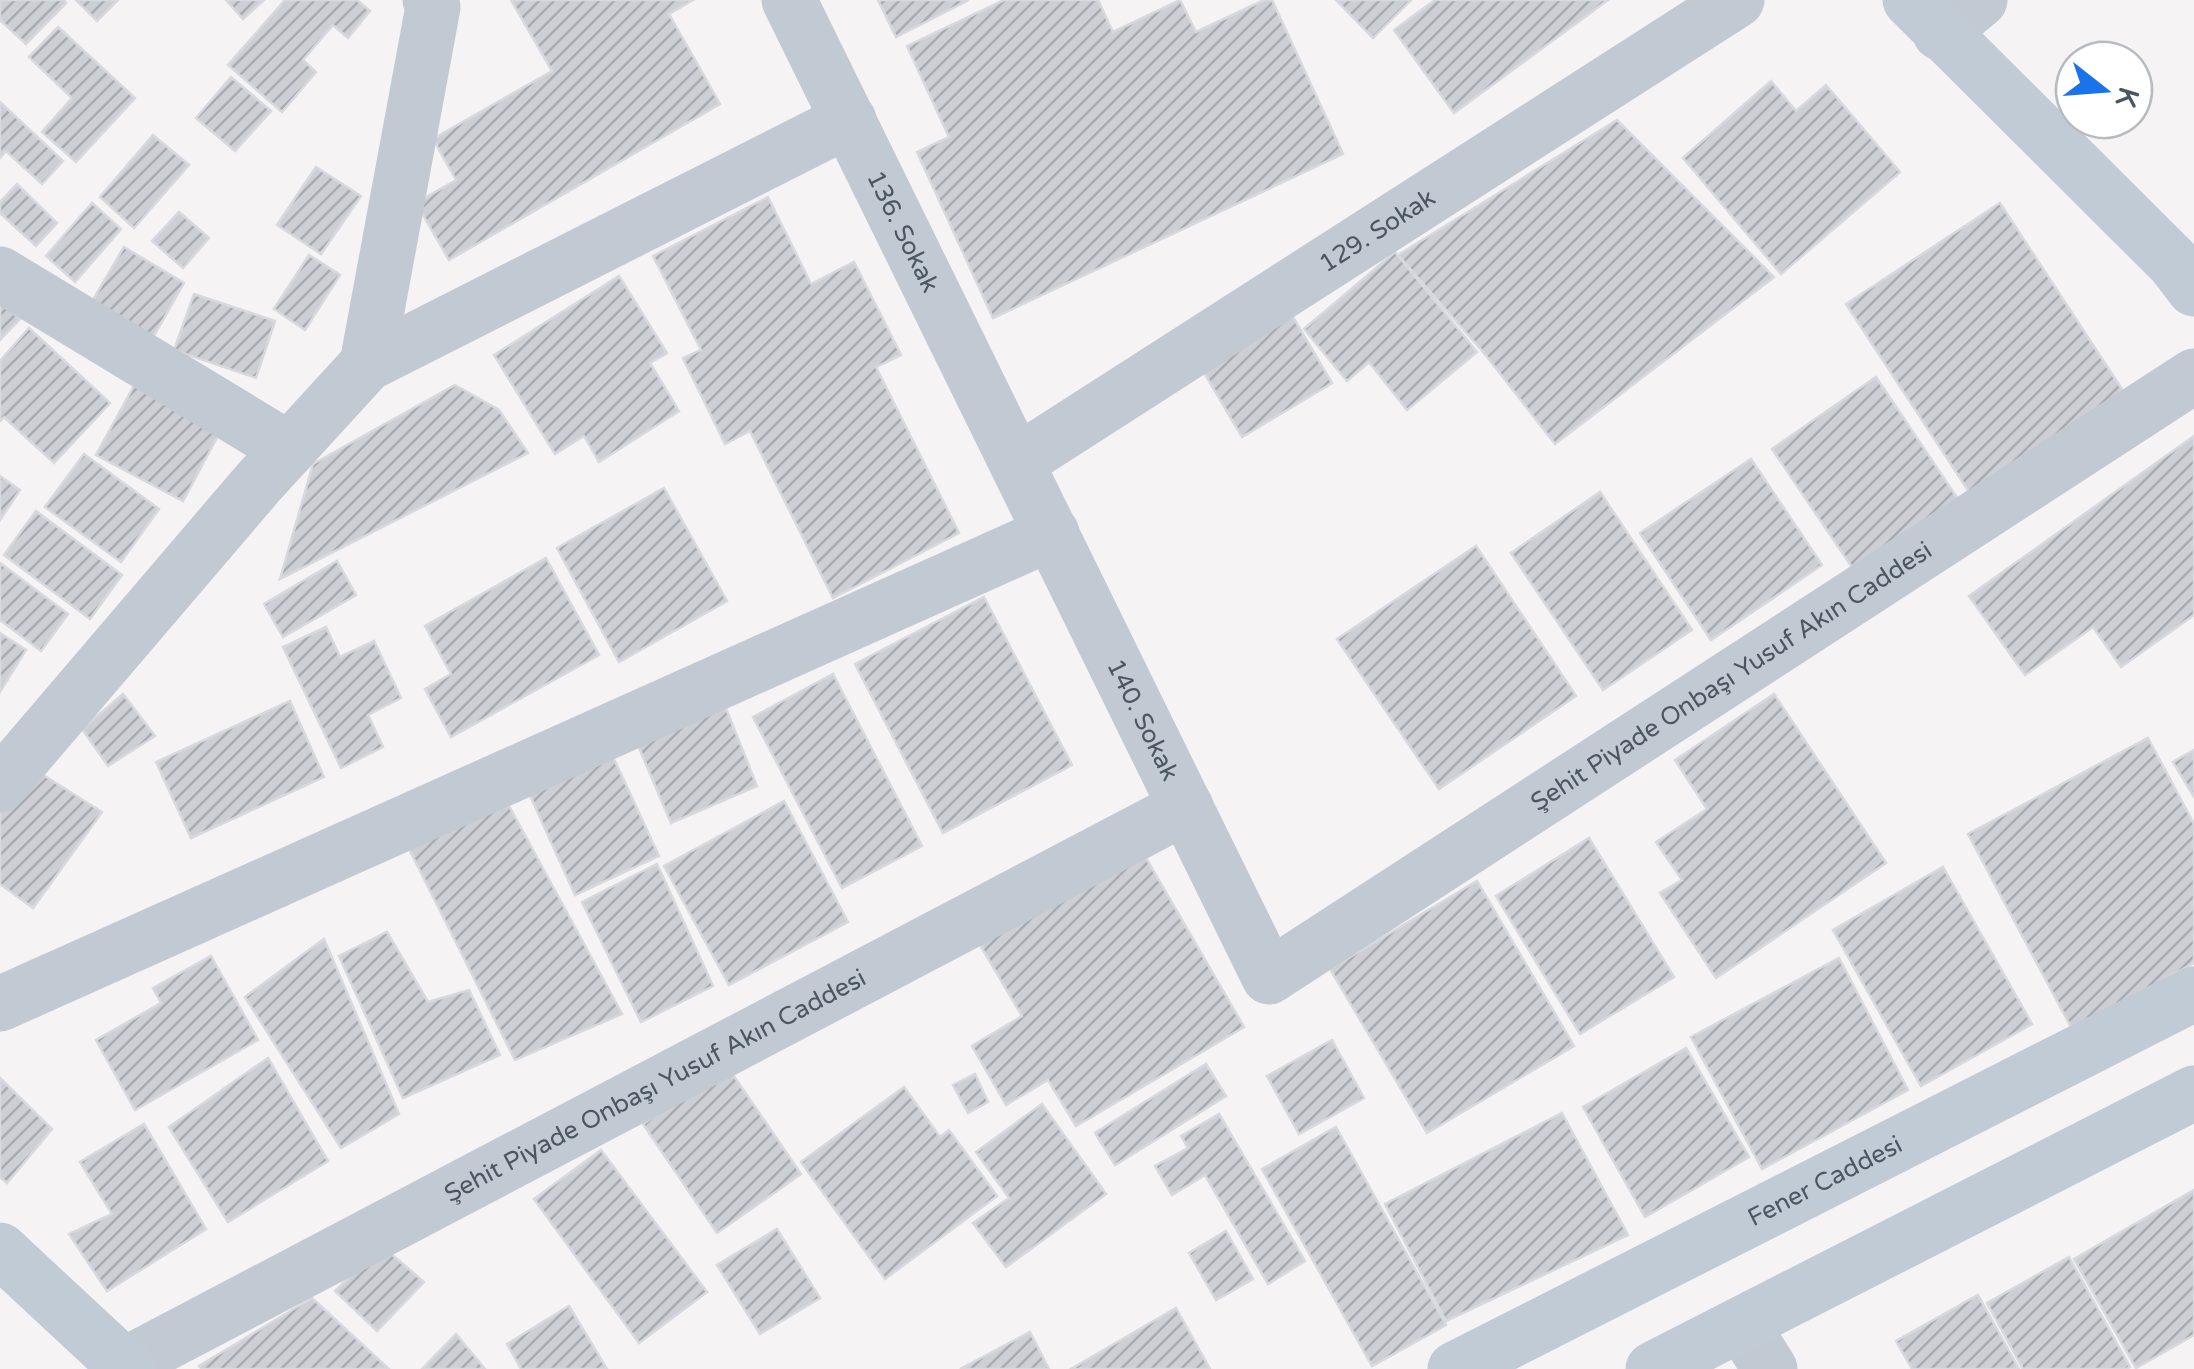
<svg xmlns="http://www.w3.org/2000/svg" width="2194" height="1369" font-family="'Varela Round',sans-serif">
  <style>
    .building { fill: url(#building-hatch); stroke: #d7d9de; stroke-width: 2.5 }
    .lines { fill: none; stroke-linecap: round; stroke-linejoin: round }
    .street { stroke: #c1cad2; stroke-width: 55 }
    .secondary { stroke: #c1cbd6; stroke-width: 55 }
    .labels { text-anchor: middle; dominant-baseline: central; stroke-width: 9; stroke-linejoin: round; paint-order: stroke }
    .street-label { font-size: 25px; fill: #4a5661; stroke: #fff }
  </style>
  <defs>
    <pattern id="building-hatch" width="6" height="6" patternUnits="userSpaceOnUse" patternTransform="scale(2.5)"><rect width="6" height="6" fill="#cdcfd5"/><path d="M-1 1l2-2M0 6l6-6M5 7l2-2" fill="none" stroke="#a8abb0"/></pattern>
  </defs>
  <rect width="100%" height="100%" fill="#f5f3f3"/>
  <g class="building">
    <path d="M0,0H64L66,3L26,44L0,20Z"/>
    <path d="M76,0H118L97,21Z"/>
    <path d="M226,0H264L243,19Z"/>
    <path d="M285,0H357L370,11L348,38L333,25L303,60L316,72L282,112L228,65Z"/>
    <path d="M511,0H693L669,14L720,104L449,260L416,203L456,180L433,139L552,71Z"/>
    <path d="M878,0H969L896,37Z"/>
    <path d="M1004,0H1098L1113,32L1180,0L1196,32L1264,0H1272L1343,154L993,318L917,152L949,137L907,46Z"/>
    <path d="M1336,0H1411L1373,38Z"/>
    <path d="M1435,0H1608L1454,113L1394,30Z"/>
    <path d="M58,27L135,98L76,162L42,132L72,98L29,57Z"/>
    <path d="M231,77L271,111L235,151L196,118Z"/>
    <path d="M1771,81L1796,111L1826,85L1900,172L1781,274L1683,158Z"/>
    <path d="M0,102L63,161L42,184L6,151L0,158Z"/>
    <path d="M1617,120L1774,277L1555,444L1484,353L1398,255Z"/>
    <path d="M153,135L189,165L134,228L100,197Z"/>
    <path d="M316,167L361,196L321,254L277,225Z"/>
    <path d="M17,184L57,223L36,246L0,213V202Z"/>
    <path d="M768,197L811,284L854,262L901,355L876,367L959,533L833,598L750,431L725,444L683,358L701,350L653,256Z"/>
    <path d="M92,203L121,229L75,282L46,256Z"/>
    <path d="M2000,203L2129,400L1975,501L1846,304Z"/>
    <path d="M179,212L209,238L183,268L152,241Z"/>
    <path d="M124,247L184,283L148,346L87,310Z"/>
    <path d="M1395,252L1477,352L1407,410L1369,362L1347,381L1304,329Z"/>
    <path d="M309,255L340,275L305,330L274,309Z"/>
    <path d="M619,276L667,353L650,363L679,411L599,462L584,436L555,454L494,355Z"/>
    <path d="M194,294L275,321L256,378L174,350Z"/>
    <path d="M0,301L20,319L0,340Z"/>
    <path d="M1290,312L1332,383L1242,437L1200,366Z"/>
    <path d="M29,328L110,403L54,463L4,417L0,421V361Z"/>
    <path d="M1876,377L1966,511L1862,582L1772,449Z"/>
    <path d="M135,384L221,430L183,501L96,455Z"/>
    <path d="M455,385L499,410L528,453L280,579L313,464Z"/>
    <path d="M2194,436V615L2121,667L2093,627L2025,675L1969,596Z"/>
    <path d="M84,454L159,509L121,562L45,507Z"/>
    <path d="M1751,459L1822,565L1711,640L1640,533Z"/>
    <path d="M0,476L20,490L0,520Z"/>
    <path d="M664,488L727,601L619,662L557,548Z"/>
    <path d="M1600,492L1692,630L1603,690L1511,553Z"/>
    <path d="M36,511L122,575L90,619L4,555Z"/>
    <path d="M1476,546L1576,696L1439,789L1337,639Z"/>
    <path d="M546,558L599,655L451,737L425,689L451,674L425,626Z"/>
    <path d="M337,561L356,595L283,637L264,604Z"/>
    <path d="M0,563L68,614L41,651L0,620Z"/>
    <path d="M984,597L1072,765L943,833L855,664Z"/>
    <path d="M326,627L340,657L374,641L401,698L368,715L383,747L341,768L283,647Z"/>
    <path d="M0,633L26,650L0,692Z"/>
    <path d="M833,674L922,846L842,888L753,717Z"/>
    <path d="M123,694L155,736L108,766L82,729Z"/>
    <path d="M1774,694L1886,863L1716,978L1660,893L1682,880L1656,842L1707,809L1675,760Z"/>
    <path d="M290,701L324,777L191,838L156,762Z"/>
    <path d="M725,706L757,786L671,823L637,743Z"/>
    <path d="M2148,738L2194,824V963L2072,1029L1968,834Z"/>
    <path d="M607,744L659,856L575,895L524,782Z"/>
    <path d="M2194,750V797L2173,762Z"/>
    <path d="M37,771L102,812L33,908L0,884V814Z"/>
    <path d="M784,801L848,922L729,985L664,866Z"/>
    <path d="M508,804L622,1014L515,1060L406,843Z"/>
    <path d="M1589,838L1674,977L1580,1034L1496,896Z"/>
    <path d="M1142,851L1244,1027L1076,1126L1048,1080L1006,1105L972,1046L1022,1016L980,945Z"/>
    <path d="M657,864L713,986L641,1022L582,902Z"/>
    <path d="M1943,867L2032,1024L1921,1086L1833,930Z"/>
    <path d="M1477,881L1574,1046L1427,1133L1330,969Z"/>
    <path d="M387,932L428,1002L469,990L500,1055L403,1098L339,956Z"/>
    <path d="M324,939L399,1114L341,1148L245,997Z"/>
    <path d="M211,956L258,1040L135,1110L96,1040L161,1003L153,988Z"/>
    <path d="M1839,958L1908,1090L1762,1169L1691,1037Z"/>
    <path d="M1332,1040L1364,1098L1299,1134L1267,1076Z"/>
    <path d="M1686,1048L1749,1157L1645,1217L1583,1107Z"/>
    <path d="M268,1058L328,1161L228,1222L169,1127Z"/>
    <path d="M1206,1064L1226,1096L1115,1165L1095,1133Z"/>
    <path d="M727,1066L801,1174L717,1233L643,1124Z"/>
    <path d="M975,1074L988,1102L968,1113L953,1085Z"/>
    <path d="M0,1078L52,1129L7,1183L0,1177Z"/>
    <path d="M904,1087L940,1137L949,1130L997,1196L885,1279L801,1162Z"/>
    <path d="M1042,1104L1106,1194L1006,1267L973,1223L1009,1198L976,1152Z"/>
    <path d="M1562,1113L1628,1235L1446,1321L1385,1204Z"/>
    <path d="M1219,1114L1305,1261L1268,1284L1205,1175L1172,1195L1155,1166L1188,1148L1181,1136Z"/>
    <path d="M144,1124L206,1229L107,1291L69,1234L112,1214L80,1162Z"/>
    <path d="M1336,1127L1446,1325L1372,1366L1262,1169Z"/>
    <path d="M601,1150L707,1292L639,1343L534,1199Z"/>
    <path d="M2194,1190V1335L2136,1368L2074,1259Z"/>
    <path d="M777,1229L820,1298L760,1334L717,1265Z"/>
    <path d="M1226,1231L1253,1279L1216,1300L1189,1253Z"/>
    <path d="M382,1246L424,1282L377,1331L335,1291Z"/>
    <path d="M2069,1257L2130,1367L2126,1369H2023L1987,1303Z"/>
    <path d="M1978,1295L2019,1369H1912L1896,1341Z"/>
    <path d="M312,1298L389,1369H202L199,1366Z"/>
    <path d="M569,1306L607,1369H521L507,1344Z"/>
    <path d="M1176,1308L1210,1369H1071Z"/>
    <path d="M1030,1332L1049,1369H960Z"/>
    <path d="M456,1334L485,1369H422Z"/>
  </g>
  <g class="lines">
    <g class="street">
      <path id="s1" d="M789,0L1269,977L2194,376"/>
      <path d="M1940,33L1980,0"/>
      <path d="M0,274L289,449"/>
      <path d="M367,364L433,7L430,0"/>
      <path id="s2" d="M1017,462L1737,0"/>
      <path d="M0,785L258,483L367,364L849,120"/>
      <path d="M0,1004L1052,533"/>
      <path d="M1742,1325L1770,1369"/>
      <path id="s3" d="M124,1365L1186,807"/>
    </g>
    <g class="secondary">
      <path d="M1910,0L2174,263L2194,289"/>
      <path d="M0,1250L128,1369"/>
      <path id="s4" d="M1455,1369L2194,994"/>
      <path d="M1653,1369L2194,1093"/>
    </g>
  </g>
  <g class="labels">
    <g class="street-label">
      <text stroke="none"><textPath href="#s1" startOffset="258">136. Sokak</textPath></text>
      <text stroke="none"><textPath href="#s2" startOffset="428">129. Sokak</textPath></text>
      <text stroke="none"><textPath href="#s1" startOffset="1640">Şehit Piyade Onbaşı Yusuf Akın Caddesi</textPath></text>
      <text stroke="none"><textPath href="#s1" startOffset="802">140. Sokak</textPath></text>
      <text stroke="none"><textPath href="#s3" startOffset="600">Şehit Piyade Onbaşı Yusuf Akın Caddesi</textPath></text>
      <text stroke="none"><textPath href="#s4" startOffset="415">Fener Caddesi</textPath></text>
    </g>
  </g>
  <g transform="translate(2104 90) rotate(107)"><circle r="48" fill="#ffffff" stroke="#b7bbc0" stroke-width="2.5"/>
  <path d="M0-8L18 38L0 25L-18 38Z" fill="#1a73e8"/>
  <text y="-15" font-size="28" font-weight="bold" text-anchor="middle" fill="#4a5661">K</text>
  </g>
</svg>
